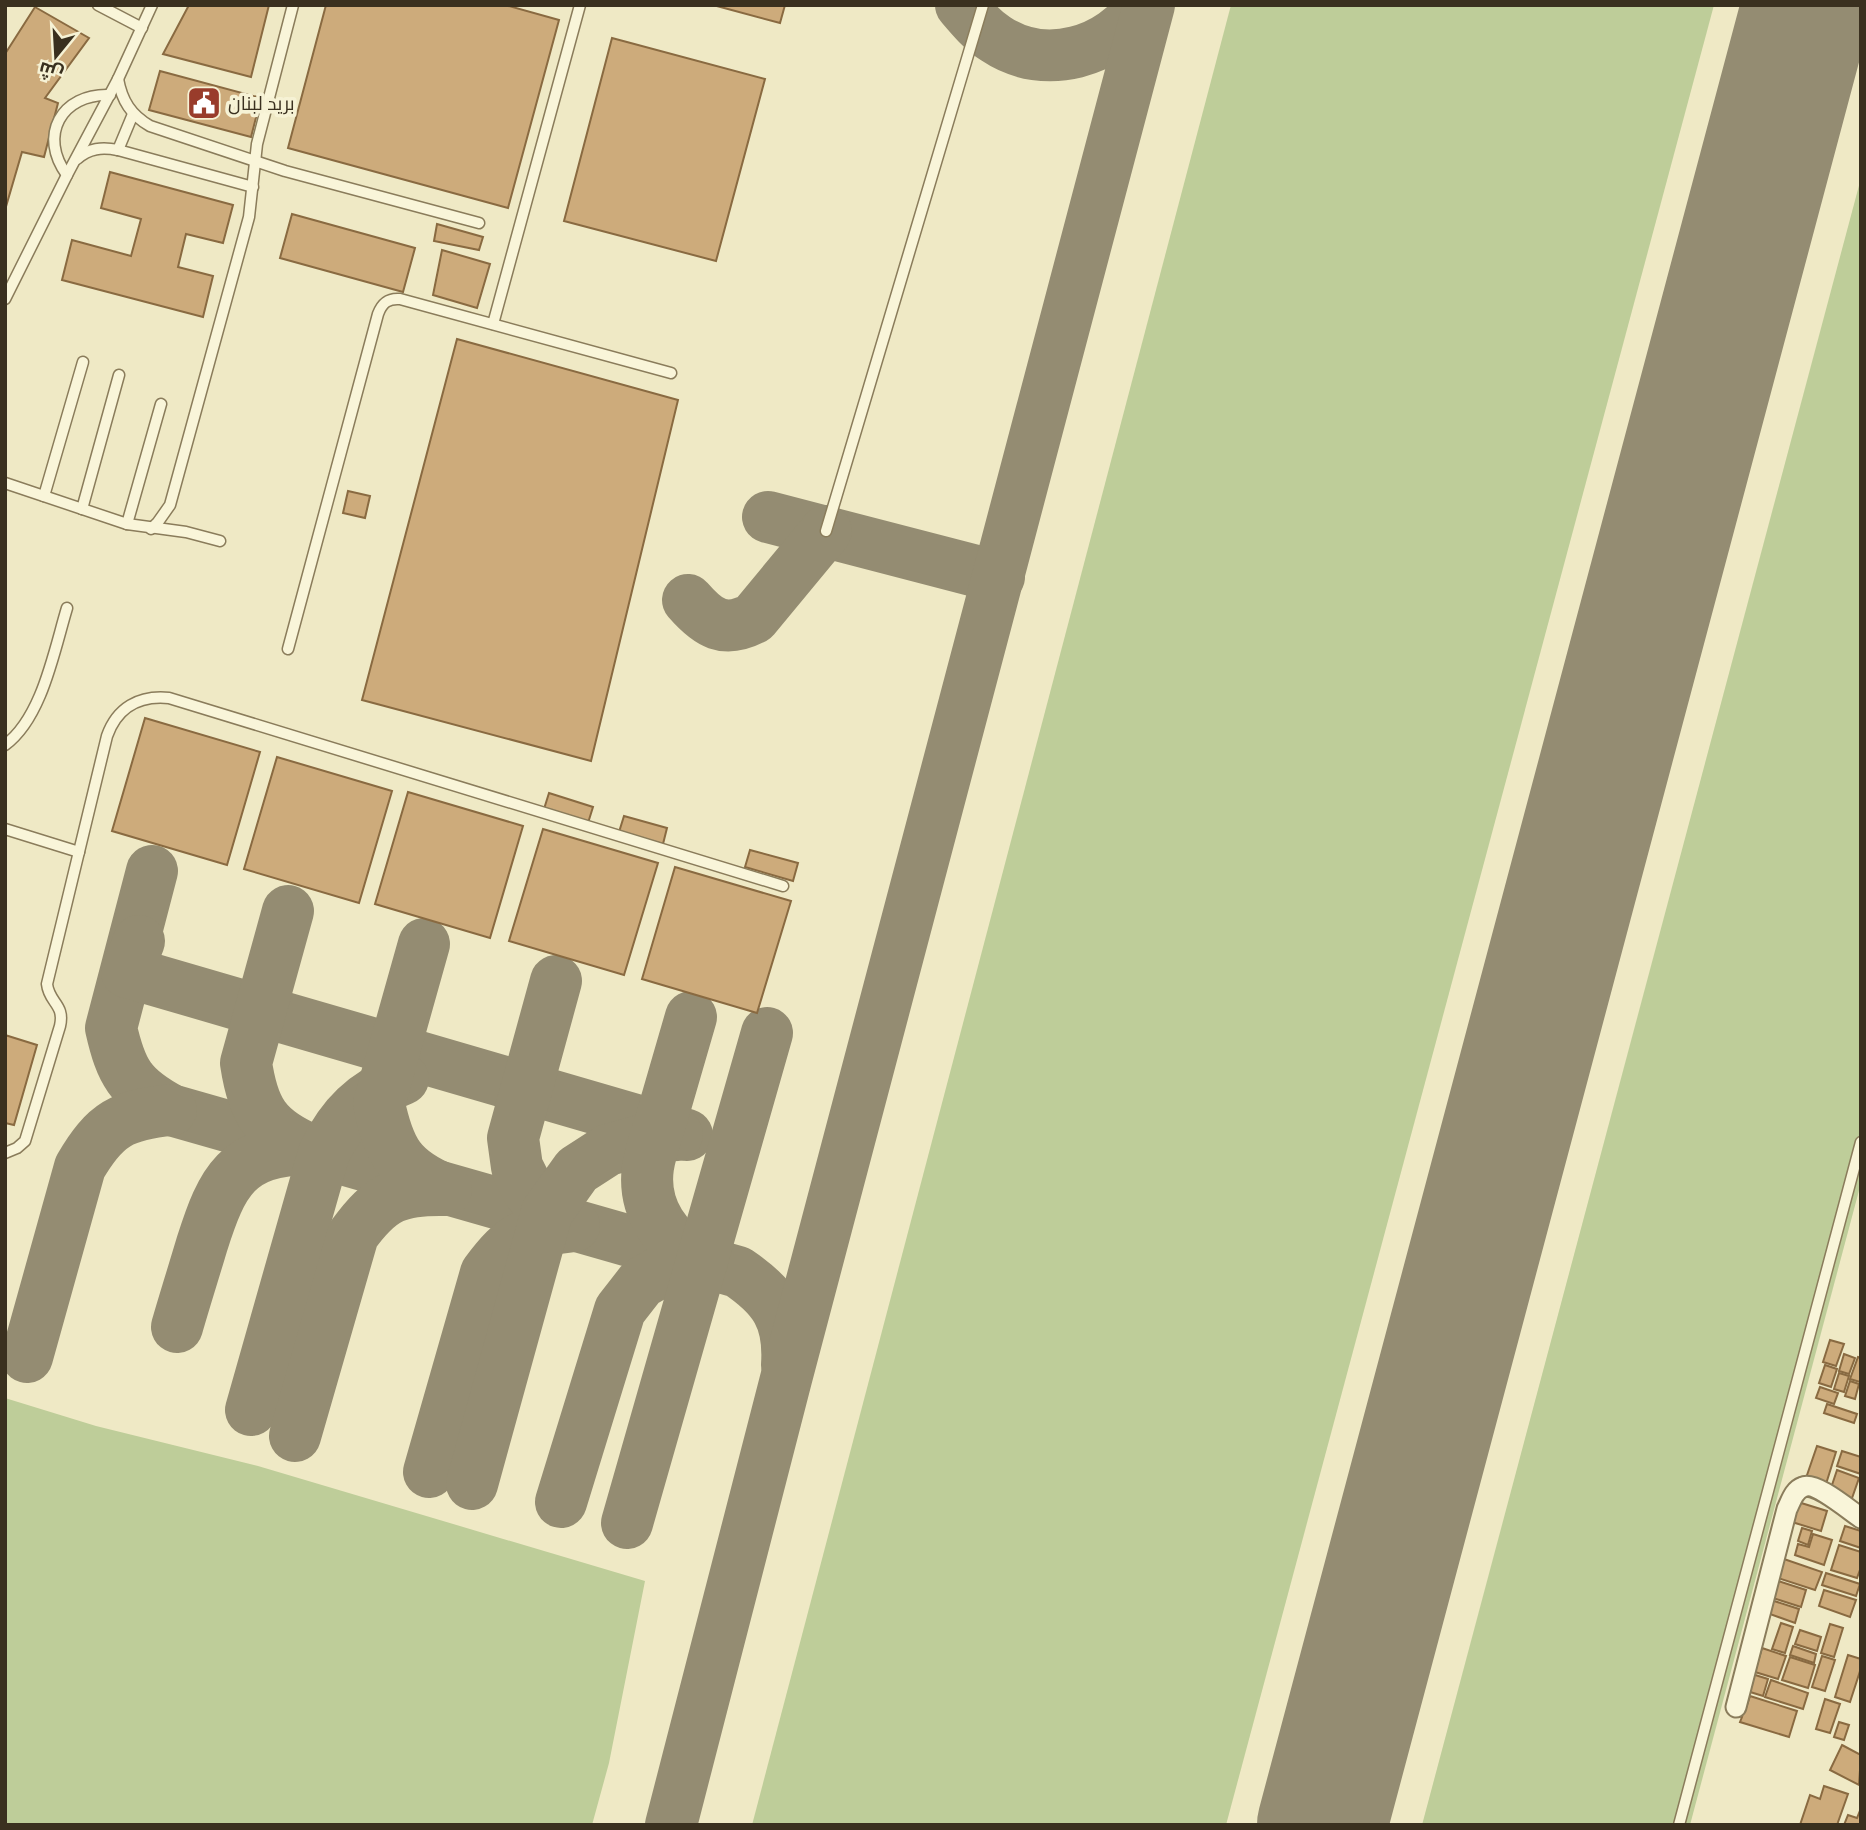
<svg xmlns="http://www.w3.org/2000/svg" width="1866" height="1830" font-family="Merriweather,Cairo,serif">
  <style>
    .green { fill: #becd99 }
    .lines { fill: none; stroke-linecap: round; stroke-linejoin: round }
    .taxiway { stroke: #948c72; stroke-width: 52 }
    .runway { stroke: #948c72; stroke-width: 130 }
    .building { fill: #cdab7b; stroke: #896a41; stroke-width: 2 }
    .lane-casing { stroke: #8a7c5b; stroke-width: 13 }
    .street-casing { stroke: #8a7c5b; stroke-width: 23 }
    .lane { stroke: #f9f5d9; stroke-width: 10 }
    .street { stroke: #f9f5d9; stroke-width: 19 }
    .labels { text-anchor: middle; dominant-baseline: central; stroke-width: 7; stroke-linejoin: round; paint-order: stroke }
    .poi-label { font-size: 19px; fill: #3a301f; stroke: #f6f2d5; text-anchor: start }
  </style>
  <rect width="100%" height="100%" fill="#efe9c5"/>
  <g class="green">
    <path d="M1231,5H1714L1226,1825H752Z"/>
    <path d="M1861,178V1183L1690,1825H1422Z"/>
    <path d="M5,1398L96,1426L258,1466L645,1581L609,1763L592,1825H5Z"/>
  </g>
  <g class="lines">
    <g class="taxiway">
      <path d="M961,5C972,18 982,30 996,39C1045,72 1112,52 1143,5"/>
      <path d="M768,517L999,577"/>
      <path d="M688,600C708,623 724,634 754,618L826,531"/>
      <path d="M152,871L111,1028C121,1072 130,1088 171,1110L738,1272C775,1297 790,1319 787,1365"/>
      <path d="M139,941L127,972L687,1135"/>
      <path d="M177,1327C185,1299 194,1271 202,1244C222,1181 237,1150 309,1149C265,1130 253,1110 246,1063L288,911"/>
      <path d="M27,1357L80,1167C105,1124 122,1115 171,1110"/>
      <path d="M251,1410L324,1153C342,1116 364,1094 403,1079"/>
      <path d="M295,1436L353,1235C381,1196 399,1189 446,1190C400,1171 389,1151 379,1104L424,944"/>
      <path d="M429,1472L486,1273C515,1234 526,1232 574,1226L547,1212L530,1193L517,1167L513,1138L556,981"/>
      <path d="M472,1484L547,1212L577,1170L608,1150L657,1136L677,1135"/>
      <path d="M561,1502L620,1310L641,1283L669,1267L702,1262C667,1243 642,1209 648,1167C651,1148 659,1129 664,1110C673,1079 682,1048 691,1017"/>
      <path d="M627,1523L767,1033"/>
      <path d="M671,1825L786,1379L1149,5"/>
    </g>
    <path class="runway" d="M1322,1825L1807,5"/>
  </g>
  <g class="building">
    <path d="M189,5H269L251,77L163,54Z"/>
    <path d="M326,5H505L559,20L508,208L288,148Z"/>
    <path d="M713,5H785L780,23Z"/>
    <path d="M35,7L89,38L45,98L58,103L44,157L22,152L5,210V54Z"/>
    <path d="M612,38L765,79L716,261L564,221Z"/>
    <path d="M160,71L261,98L251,137L149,110Z"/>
    <path d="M110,172L233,205L223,243L186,234L178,267L213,276L203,317L62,280L72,240L131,256L141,219L101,208Z"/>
    <path d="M292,214L415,248L403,292L280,258Z"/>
    <path d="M437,224L483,237L479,250L434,241Z"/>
    <path d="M442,250L490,264L477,308L433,295Z"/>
    <path d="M457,339L678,400L591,761L362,700Z"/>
    <path d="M348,491L370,496L365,518L343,513Z"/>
    <path d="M145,718L260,752L227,865L112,831Z"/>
    <path d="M277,757L392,791L359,903L244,869Z"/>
    <path d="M408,792L523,826L490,938L375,904Z"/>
    <path d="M549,793L593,807L588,823L544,809Z"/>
    <path d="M624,816L667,828L663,844L619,832Z"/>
    <path d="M543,829L658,863L624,975L509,941Z"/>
    <path d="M750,850L798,863L793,881L745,867Z"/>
    <path d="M675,867L791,901L757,1013L642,979Z"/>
    <path d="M5,1035L37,1045L14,1125L5,1123Z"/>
    <path d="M1830,1340L1844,1344L1836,1366L1823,1362Z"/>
    <path d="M1844,1354L1855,1358L1849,1374L1839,1371Z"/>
    <path d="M1858,1357L1861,1358L1860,1382L1850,1379Z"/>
    <path d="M1825,1365L1837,1369L1831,1387L1819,1383Z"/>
    <path d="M1839,1373L1849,1376L1844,1392L1834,1389Z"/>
    <path d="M1850,1381L1859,1384L1855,1399L1845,1396Z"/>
    <path d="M1820,1387L1838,1393L1834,1404L1816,1398Z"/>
    <path d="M1827,1404L1857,1414L1854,1423L1824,1413Z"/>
    <path d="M1817,1446L1836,1452L1826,1484L1806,1478Z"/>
    <path d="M1842,1451L1861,1457V1474L1837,1466Z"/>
    <path d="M1837,1470L1859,1478L1851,1501L1829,1494Z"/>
    <path d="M1798,1502L1827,1511L1821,1531L1792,1522Z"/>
    <path d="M1845,1526L1861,1531V1548L1840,1541Z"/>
    <path d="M1802,1528L1812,1531L1808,1545L1798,1541Z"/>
    <path d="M1813,1534L1832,1540L1824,1565L1795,1555L1798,1544L1809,1547Z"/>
    <path d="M1839,1545L1861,1552V1567L1857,1578L1831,1570Z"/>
    <path d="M1781,1558L1822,1572L1815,1590L1775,1577Z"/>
    <path d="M1826,1573L1860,1584L1856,1596L1822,1585Z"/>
    <path d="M1778,1581L1806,1590L1801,1607L1773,1598Z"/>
    <path d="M1824,1590L1856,1600L1850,1617L1819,1606Z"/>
    <path d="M1771,1600L1799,1609L1795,1623L1767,1613Z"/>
    <path d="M1781,1623L1793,1627L1785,1653L1772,1649Z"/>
    <path d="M1830,1624L1843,1628L1834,1657L1821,1653Z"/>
    <path d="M1800,1630L1821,1637L1817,1651L1795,1644Z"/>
    <path d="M1793,1646L1816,1654L1814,1663L1790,1655Z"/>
    <path d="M1762,1648L1786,1656L1778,1679L1755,1672Z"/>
    <path d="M1848,1655L1861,1659V1668L1850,1702L1835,1697Z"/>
    <path d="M1822,1656L1835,1660L1825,1691L1812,1687Z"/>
    <path d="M1790,1657L1815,1665L1808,1688L1782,1680Z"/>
    <path d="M1752,1674L1768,1679L1763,1696L1747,1691Z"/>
    <path d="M1771,1680L1808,1693L1803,1709L1765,1697Z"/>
    <path d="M1750,1696L1797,1711L1789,1737L1740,1722L1742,1717L1738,1716L1740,1709L1745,1711Z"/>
    <path d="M1825,1699L1840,1704L1830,1733L1816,1729Z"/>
    <path d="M1839,1722L1849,1725L1844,1740L1834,1737Z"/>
    <path d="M1842,1745L1861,1755L1859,1785L1830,1770Z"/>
    <path d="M1824,1786L1848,1794L1837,1825H1800L1810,1795L1820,1799Z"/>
    <path d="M1861,1808V1825H1844L1848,1815L1857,1818Z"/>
  </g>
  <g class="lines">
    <g class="lane-casing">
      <g id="lane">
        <path d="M98,5L142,28"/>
        <path d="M118,79C122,101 131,115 150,126L285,171L479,223"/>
        <path d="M118,150L133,114"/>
        <path d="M77,159C89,148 102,147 118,150L253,187"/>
        <path d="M67,175C38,136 61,93 110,95"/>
        <path d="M5,299L67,175L118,79L152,5"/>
        <path d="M493,324L580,5"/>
        <path d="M5,483L127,524L186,532L220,541"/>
        <path d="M44,496L83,362"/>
        <path d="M82,509L119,375"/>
        <path d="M127,524L161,404"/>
        <path d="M151,529L158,522L170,505L249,217L257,144L293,5"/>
        <path d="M826,531L983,5"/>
        <path d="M288,649L378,314C382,303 388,298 400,299L671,373"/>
        <path d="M5,745C42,718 54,651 67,608"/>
        <path d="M5,829L79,852"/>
        <path d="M5,1153L17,1148L25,1141L60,1026C65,1004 49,1003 47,984L107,736C117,708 139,695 169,698L783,886"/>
        <path d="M1679,1825L1861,1142"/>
      </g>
    </g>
    <g class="street-casing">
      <path id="street" d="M1736,1707L1787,1509C1791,1501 1794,1490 1803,1487C1815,1481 1849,1510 1861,1518"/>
    </g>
    <use href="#lane" class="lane"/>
    <use href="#street" class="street"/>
  </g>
  <defs>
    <g id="civic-square" transform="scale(1.75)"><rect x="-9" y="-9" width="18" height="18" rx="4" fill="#993c2b" stroke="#f6f2d5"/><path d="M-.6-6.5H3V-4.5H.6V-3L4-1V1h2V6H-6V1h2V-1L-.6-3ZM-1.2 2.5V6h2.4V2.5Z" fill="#fff"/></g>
  </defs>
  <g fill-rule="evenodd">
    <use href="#civic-square" x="204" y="103"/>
  </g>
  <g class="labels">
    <g class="poi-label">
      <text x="228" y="103">بريد لبنان</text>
    </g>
  </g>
  <rect width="1866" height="1830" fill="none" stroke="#3a301f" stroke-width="14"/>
  <g transform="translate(56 56) rotate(198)" stroke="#f6f2d5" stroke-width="5" paint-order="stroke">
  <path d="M0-5L12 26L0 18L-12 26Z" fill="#3a301f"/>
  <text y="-10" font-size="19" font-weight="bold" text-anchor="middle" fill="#3a301f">ش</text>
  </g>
</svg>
